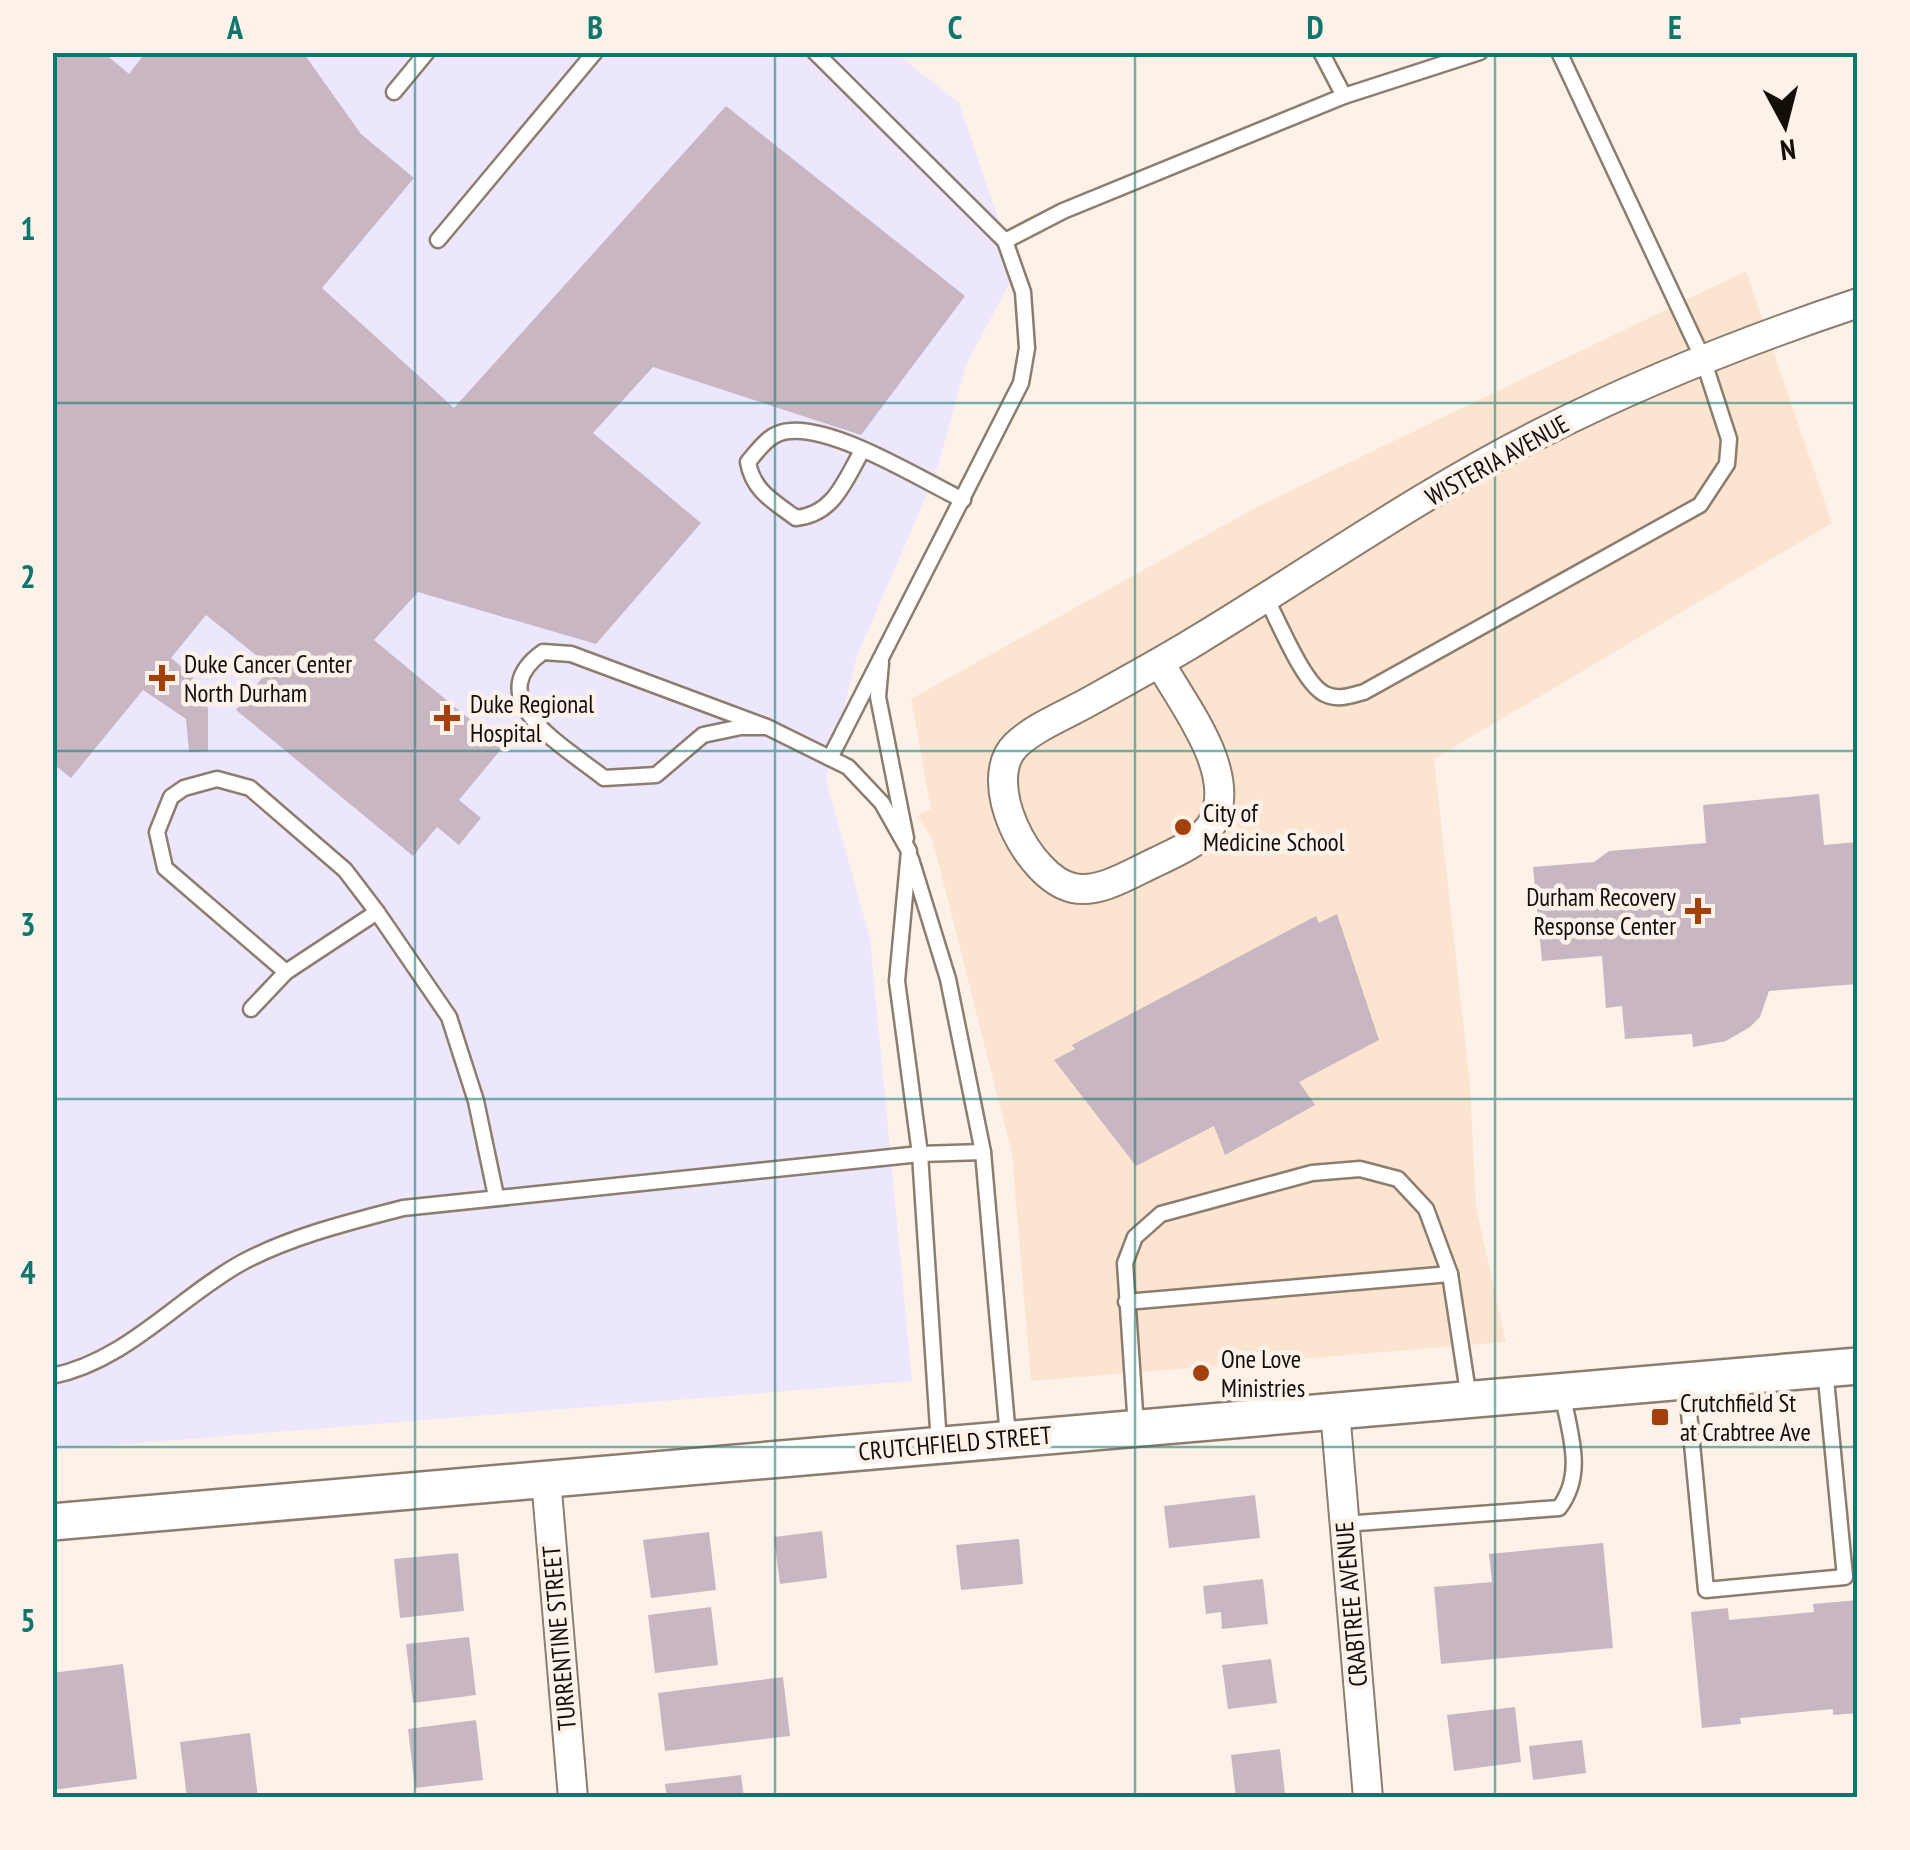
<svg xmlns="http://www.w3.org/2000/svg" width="1910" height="1850" font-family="'PT Sans Narrow',sans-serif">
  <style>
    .built { fill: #fce5d0 }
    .medical { fill: #ece7fd }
    .building { fill: #c9b6c3 }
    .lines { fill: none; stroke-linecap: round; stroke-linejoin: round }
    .service-casing { stroke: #8d7d6f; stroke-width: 19 }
    .minor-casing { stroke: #8d7d6f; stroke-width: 32 }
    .tertiary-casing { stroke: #8d7d6f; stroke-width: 40 }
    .service { stroke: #fff; stroke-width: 14 }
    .minor { stroke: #fff; stroke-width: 28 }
    .tertiary { stroke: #fff; stroke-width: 35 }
    .grid { fill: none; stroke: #0f766e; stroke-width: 2.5; stroke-opacity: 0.55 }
    .poi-dot { fill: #a4400c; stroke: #fdf2e9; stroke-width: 4 }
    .labels { text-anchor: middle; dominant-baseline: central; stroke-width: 9; stroke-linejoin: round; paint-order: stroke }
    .street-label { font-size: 25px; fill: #140e09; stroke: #fdf2e9 }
    .poi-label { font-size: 25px; fill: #140e09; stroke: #fdf2e9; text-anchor: start }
    .neatline { fill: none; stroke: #0f766e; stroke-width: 4 }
    .grid-label { font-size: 32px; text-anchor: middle; font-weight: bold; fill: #0f766e }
  </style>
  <rect width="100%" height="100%" fill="#fdf2e9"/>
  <path class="built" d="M1746,271L1832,523L1434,759L1470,1085L1476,1207L1506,1342L1031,1381L1012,1154L932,838L917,816L931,809L911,699L1257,507Z"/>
  <path class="medical" d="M53,53H896L959,103L1016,271L966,365L936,473L857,656L826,780L870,939L912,1381L53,1450Z"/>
  <g class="building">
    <path d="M52,52H103L129,74L146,52H301L307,58L361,134L414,178L322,288L454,408L726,106L965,296L861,435L653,367L593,433L701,523L596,644L418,592L374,640L503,747L459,800L481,818L459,845L437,827L413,856L236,710L271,667L206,615L171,658L194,677L185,688L208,708V751L189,752L186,719L143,690L71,778L52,763Z"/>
    <path d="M1819,794L1824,845L1858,842V984L1769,991L1760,1017L1750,1027L1726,1041L1693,1047L1692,1034L1625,1039L1622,1006L1606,1008L1602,956L1542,961L1533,867L1594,862L1609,851L1706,843L1703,805Z"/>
    <path d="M1337,914L1379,1040L1299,1082L1315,1105L1225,1155L1214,1126L1136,1166L1054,1060L1075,1049L1072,1045L1316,916L1319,923Z"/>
    <path d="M1255,1495L1260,1538L1169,1548L1164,1506Z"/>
    <path d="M822,1531L827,1578L780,1584L774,1537Z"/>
    <path d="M709,1532L716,1590L651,1598L643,1540Z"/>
    <path d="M1019,1539L1023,1584L961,1590L956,1545Z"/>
    <path d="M1603,1543L1613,1648L1441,1664L1434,1587L1492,1582L1489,1554Z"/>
    <path d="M458,1553L464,1611L400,1618L394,1559Z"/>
    <path d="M1263,1579L1268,1624L1222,1629L1221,1612L1206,1614L1203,1586Z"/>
    <path d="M1858,1600V1713L1833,1715V1709L1740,1718L1741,1724L1702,1728L1691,1612L1728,1608L1729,1620L1814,1612L1813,1604Z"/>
    <path d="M711,1607L718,1665L655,1673L648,1615Z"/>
    <path d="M469,1637L476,1695L413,1703L406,1644Z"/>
    <path d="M1271,1659L1277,1703L1228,1709L1222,1665Z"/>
    <path d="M123,1664L137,1779L52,1790V1673Z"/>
    <path d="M783,1677L790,1736L665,1751L658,1693Z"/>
    <path d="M1515,1707L1521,1762L1454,1771L1447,1715Z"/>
    <path d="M476,1720L483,1780L415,1788L408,1729Z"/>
    <path d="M250,1733L258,1798H187L180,1742Z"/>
    <path d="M1582,1740L1586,1773L1533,1780L1529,1746Z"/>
    <path d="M1280,1749L1285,1794L1236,1798L1231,1755Z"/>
    <path d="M741,1775L744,1798H667L665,1784Z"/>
  </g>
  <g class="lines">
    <g class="service-casing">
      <g id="service">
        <path d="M815,52L1005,241L1023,292L1027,348L1021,383L830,758"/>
        <path d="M1321,52L1344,96L1480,52"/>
        <path d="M394,92L427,52"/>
        <path d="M438,240L595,52"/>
        <path d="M1005,241L1063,211L1344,96"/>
        <path d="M862,451C844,482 834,514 796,518C773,501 753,491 748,462C760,448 770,432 790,431C837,427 920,479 963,500"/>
        <path d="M1266,598C1278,620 1304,685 1325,694C1338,701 1352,695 1364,692L1700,505L1727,464L1729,439L1703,359L1559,52"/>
        <path d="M881,663L878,697L906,838"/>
        <path d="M767,727H741L703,735L656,775L604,778C567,748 477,699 543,652L571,654L767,727L848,767L882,803L909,851L897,981L920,1154L939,1444"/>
        <path d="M911,859L948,979L983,1152L1008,1437"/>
        <path d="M286,972L165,868L157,832L171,797L184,788L217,779L250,788L345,870L377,912L449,1017L476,1101L496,1196"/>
        <path d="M251,1009L286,972L377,912"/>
        <path d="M1126,1302L1450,1274"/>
        <path d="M52,1376C127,1361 179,1297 243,1262C292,1236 350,1222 403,1208L920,1154L983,1152"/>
        <path d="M1686,1381L1706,1590L1845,1577L1825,1369"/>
        <path d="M1136,1427L1125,1263L1135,1237L1161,1214L1312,1173L1360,1169L1398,1179L1426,1209L1450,1274L1469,1399"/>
        <path d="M1344,1524L1559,1508C1586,1473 1569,1432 1562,1392"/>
      </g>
    </g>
    <g class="minor-casing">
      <g id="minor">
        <path d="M1160,663C1183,705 1238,772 1213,822C1203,841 1176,852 1158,861C1133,872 1101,894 1073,888C1028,878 979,781 1016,745C1034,728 1059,718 1081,706C1121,684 1160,663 1199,639C1313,570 1423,492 1543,432C1644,381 1750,339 1858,303"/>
        <path d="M1335,1411L1368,1798"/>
        <path d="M546,1479L573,1798"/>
      </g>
    </g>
    <g class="tertiary-casing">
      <path id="tertiary" d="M52,1522L1858,1366"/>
    </g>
    <use href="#service" class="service"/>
    <use href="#minor" class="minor"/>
    <use href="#tertiary" class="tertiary"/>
  </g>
  <path class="grid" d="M415,52V1798M775,52V1798M1135,52V1798M1495,52V1798M52,403H1858M52,751H1858M52,1099H1858M52,1447H1858"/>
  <g class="poi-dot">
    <path d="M157 663h10v10h10v10h-10v10h-10v-10h-10v-10h10z"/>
    <path d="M442 703h10v10h10v10h-10v10h-10v-10h-10v-10h10z"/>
    <circle cx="1183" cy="827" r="10"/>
    <path d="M1693 896h10v10h10v10h-10v10h-10v-10h-10v-10h10z"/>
    <circle cx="1201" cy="1373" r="10"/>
    <rect x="1650" y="1407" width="20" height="20" rx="5"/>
  </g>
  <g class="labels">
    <g class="street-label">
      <text transform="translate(1497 460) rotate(-29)">WISTERIA AVENUE</text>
      <text transform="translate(955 1443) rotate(-5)">CRUTCHFIELD STREET</text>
      <text transform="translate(1351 1604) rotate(-95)">CRABTREE AVENUE</text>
      <text transform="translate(559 1638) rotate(-95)">TURRENTINE STREET</text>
    </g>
    <g class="poi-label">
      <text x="184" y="664">Duke Cancer Center<tspan x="184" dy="29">North Durham</tspan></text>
      <text x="470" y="704">Duke Regional<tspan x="470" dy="29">Hospital</tspan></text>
      <text x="1203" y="813">City of<tspan x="1203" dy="29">Medicine School</tspan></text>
      <text x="1676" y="897" text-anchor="end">Durham Recovery<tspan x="1676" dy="29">Response Center</tspan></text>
      <text x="1221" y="1359">One Love<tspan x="1221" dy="29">Ministries</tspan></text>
      <text x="1680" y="1403">Crutchfield St<tspan x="1680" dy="29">at Crabtree Ave</tspan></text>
    </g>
  </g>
  <rect width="1910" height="1850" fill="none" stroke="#fdf2e9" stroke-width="110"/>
  <g transform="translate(1785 125) rotate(173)" stroke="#fdf2e9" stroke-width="8" paint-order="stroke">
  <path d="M0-8L18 38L0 25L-18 38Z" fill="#140e09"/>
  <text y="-15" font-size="28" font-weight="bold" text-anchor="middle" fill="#140e09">N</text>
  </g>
  <rect x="55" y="55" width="1800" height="1740" class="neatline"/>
  <g class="grid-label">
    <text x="235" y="39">A</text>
    <text x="595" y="39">B</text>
    <text x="955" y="39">C</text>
    <text x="1315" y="39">D</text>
    <text x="1675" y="39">E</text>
    <text x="28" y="240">1</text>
    <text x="28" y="588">2</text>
    <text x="28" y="936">3</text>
    <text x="28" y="1284">4</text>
    <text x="28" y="1632">5</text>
  </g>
</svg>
